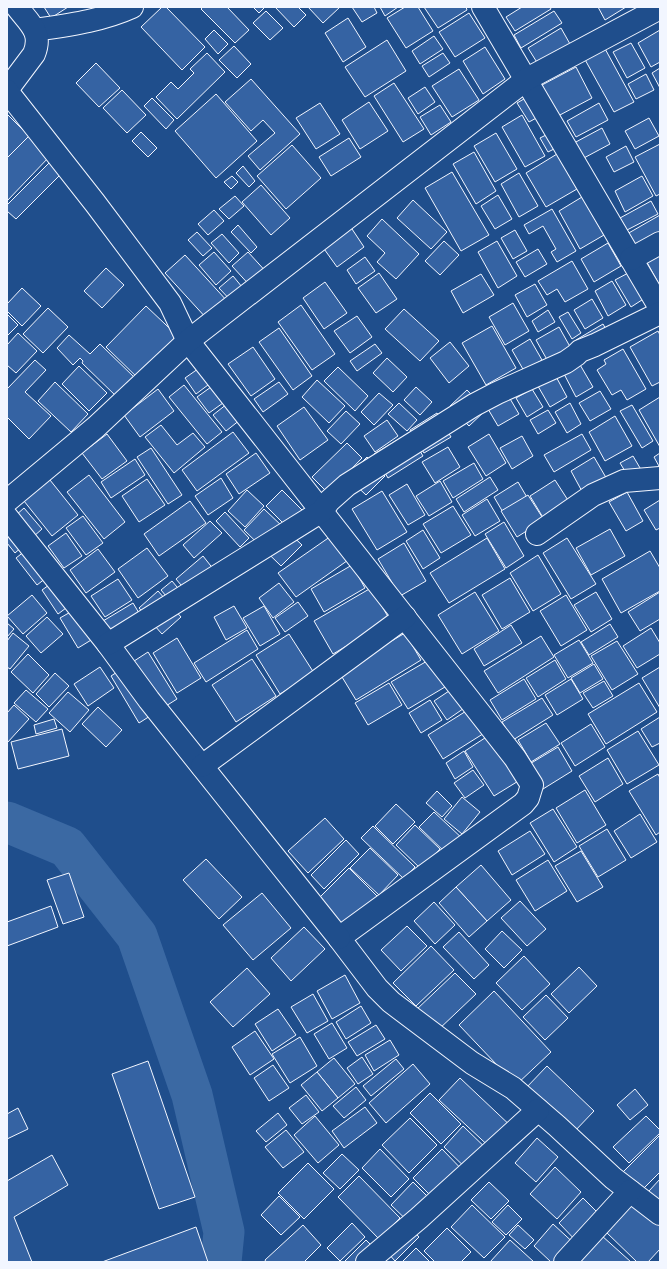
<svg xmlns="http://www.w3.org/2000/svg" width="667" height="1269" font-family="'Nunito Sans',sans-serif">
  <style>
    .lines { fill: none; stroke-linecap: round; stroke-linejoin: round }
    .river { stroke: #3b69a3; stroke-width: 41 }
    .building { fill: #3563a3; stroke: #f2f6ff }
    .minor-casing { stroke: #f2f6ff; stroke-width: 24 }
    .minor { stroke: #1f4e8c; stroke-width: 22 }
  </style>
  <rect width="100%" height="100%" fill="#1f4e8c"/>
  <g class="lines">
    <path class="river" d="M7,822L67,847L137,936L192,1095L224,1232L221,1262"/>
  </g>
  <g class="building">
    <path d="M44,7H68L51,18Z"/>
    <path d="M162,7H166L205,47L182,70L141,27Z"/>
    <path d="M203,7H227L249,30L235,43L201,9Z"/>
    <path d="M253,7H265L259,13Z"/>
    <path d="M275,7H298L306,15L294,27Z"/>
    <path d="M308,7H340L323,23Z"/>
    <path d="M352,7H374L377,13L362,22Z"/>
    <path d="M380,7H398L385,16Z"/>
    <path d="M405,7H418L433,31L406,48L387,18Z"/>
    <path d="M424,7H466L467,10L438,28Z"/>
    <path d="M522,7H550L551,9L515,31L506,17Z"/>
    <path d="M598,7H626L605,20Z"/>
    <path d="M266,11L283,28L270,40L253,23Z"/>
    <path d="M554,11L562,23L521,48L514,35Z"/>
    <path d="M469,13L485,38L455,57L439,32Z"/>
    <path d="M348,18L366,47L343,62L325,33Z"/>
    <path d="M561,28L570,44L538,64L528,48Z"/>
    <path d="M214,30L228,44L218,54L205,39Z"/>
    <path d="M660,30V62L651,67L638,43Z"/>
    <path d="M434,36L443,49L420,64L412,51Z"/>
    <path d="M387,40L406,71L365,97L345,67Z"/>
    <path d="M631,43L645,68L627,78L613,52Z"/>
    <path d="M603,45L634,102L614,112L583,56Z"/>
    <path d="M234,46L251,64L237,78L219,60Z"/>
    <path d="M485,47L505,79L483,94L463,61Z"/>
    <path d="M207,53L225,72L177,119L156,97L171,82L178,89L194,73L190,69Z"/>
    <path d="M443,53L450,63L429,77L422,66Z"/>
    <path d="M96,63L120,88L99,107L76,83Z"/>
    <path d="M576,67L592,98L558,116L542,85Z"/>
    <path d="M660,68V88L652,73Z"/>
    <path d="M459,69L479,100L452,117L432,86Z"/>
    <path d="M646,74L654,90L636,99L628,84Z"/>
    <path d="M251,79L300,134L260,170L248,156L275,133L263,120L251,131L225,102Z"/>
    <path d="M394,83L424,129L403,142L374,96Z"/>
    <path d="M425,87L435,102L418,114L408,98Z"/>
    <path d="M122,90L146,115L127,133L103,108Z"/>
    <path d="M216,94L257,141L216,178L175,131Z"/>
    <path d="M529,96L540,116L529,122L517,103Z"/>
    <path d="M152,98L174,120L166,129L144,106Z"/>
    <path d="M369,102L388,131L360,149L342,120Z"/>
    <path d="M320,103L340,134L316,149L296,118Z"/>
    <path d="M599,103L608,120L576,137L567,121Z"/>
    <path d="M440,105L451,122L431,135L420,117Z"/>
    <path d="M7,114L29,136L7,158Z"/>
    <path d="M522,115L545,156L525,167L502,127Z"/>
    <path d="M649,118L659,136L635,149L625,131Z"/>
    <path d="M602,128L610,144L582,159L574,143Z"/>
    <path d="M141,132L157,148L148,157L132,141Z"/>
    <path d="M496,133L517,169L495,182L474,146Z"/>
    <path d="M548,134L556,148L548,152L540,138Z"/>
    <path d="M29,136L50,156L7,201V158Z"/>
    <path d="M349,138L361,157L331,176L319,157Z"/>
    <path d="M660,144V194L656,196L635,157Z"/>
    <path d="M292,145L321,178L286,209L257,176Z"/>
    <path d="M626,146L634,162L614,172L606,157Z"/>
    <path d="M474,152L496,191L476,204L453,164Z"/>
    <path d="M557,154L577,189L546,207L526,173Z"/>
    <path d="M52,160L64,171L16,219L7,211V205Z"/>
    <path d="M243,166L255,181L249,187L236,173Z"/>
    <path d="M452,172L489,235L461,251L425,188Z"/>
    <path d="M519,173L538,206L519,217L501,184Z"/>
    <path d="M232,176L238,182L231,189L224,182Z"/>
    <path d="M642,176L653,196L625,212L615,191Z"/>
    <path d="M261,185L290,218L271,235L242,202Z"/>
    <path d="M498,195L512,219L495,229L481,206Z"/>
    <path d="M235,196L244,206L229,219L219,209Z"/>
    <path d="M582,197L604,235L580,249L559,211Z"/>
    <path d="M413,200L447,232L431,249L397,218Z"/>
    <path d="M651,201L658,214L627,230L620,218Z"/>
    <path d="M552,209L576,251L557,262L551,252L556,249L543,226L529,234L524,225Z"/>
    <path d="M214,210L224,221L208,235L198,224Z"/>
    <path d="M660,215V242L638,254L627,234Z"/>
    <path d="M382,219L419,254L396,279L377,262L385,253L367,236Z"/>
    <path d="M238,225L257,247L251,253L231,232Z"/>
    <path d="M350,226L364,247L337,267L322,246Z"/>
    <path d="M515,230L527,251L513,259L501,238Z"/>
    <path d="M197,232L212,248L203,256L188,240Z"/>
    <path d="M222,234L239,253L229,263L211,243Z"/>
    <path d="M444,241L459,255L440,275L425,261Z"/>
    <path d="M497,241L517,276L498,288L478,252Z"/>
    <path d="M608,243L621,266L594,282L581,259Z"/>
    <path d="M660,248V286L644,257Z"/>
    <path d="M538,249L547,264L525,277L516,262Z"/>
    <path d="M214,252L231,271L216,285L199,265Z"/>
    <path d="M248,252L269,275L253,289L232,266Z"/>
    <path d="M185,255L228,302L208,320L165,273Z"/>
    <path d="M365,257L375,271L356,284L347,270Z"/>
    <path d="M572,261L588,289L565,302L557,289L547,295L538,281Z"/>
    <path d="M106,268L124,285L102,308L84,291Z"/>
    <path d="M630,272L645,298L631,307L615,280Z"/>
    <path d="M379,273L397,299L376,313L358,288Z"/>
    <path d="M481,274L494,295L463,313L451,291Z"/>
    <path d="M233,276L247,293L234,304L219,288Z"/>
    <path d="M612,281L626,305L608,316L595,291Z"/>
    <path d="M325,282L347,313L324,329L303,298Z"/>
    <path d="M535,284L547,305L527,317L515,295Z"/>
    <path d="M22,288L41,306L22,326L7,311V304Z"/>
    <path d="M592,299L603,318L585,329L574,310Z"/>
    <path d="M513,303L529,331L505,345L489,317Z"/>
    <path d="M301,305L335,354L312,370L278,322Z"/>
    <path d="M146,306L184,342L144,384L106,347Z"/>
    <path d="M48,308L68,327L43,353L23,334Z"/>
    <path d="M404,309L439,341L420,361L385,329Z"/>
    <path d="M548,310L555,322L538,332L532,321Z"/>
    <path d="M568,312L581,333L572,339L559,317Z"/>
    <path d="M7,314L18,325L7,336Z"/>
    <path d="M357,316L372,337L350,353L334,331Z"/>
    <path d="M603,324L612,340L585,355L576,340Z"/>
    <path d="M492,326L516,368L486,385L462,343Z"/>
    <path d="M559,327L573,352L550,365L536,340Z"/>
    <path d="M279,328L312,376L293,390L259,342Z"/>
    <path d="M658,331L660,335V382L652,386L630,347Z"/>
    <path d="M18,333L37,351L16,373L7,365V345Z"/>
    <path d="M69,335L90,354L100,344L136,379L118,398L82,363L83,361L80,358L73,365L57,348Z"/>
    <path d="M530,339L542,360L524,371L512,350Z"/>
    <path d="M450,342L469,366L449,383L430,358Z"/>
    <path d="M375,344L382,353L357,371L350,361Z"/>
    <path d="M253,347L275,379L251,396L228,364Z"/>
    <path d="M623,349L646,389L627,400L621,390L612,395L597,370L606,364L604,360Z"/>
    <path d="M387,358L407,377L393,392L373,373Z"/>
    <path d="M35,360L46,370L25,392L51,416L29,439L7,417V389Z"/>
    <path d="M579,363L593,387L576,397L563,372Z"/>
    <path d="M205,364L216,379L196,394L185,378Z"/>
    <path d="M79,366L107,393L89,411L62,384Z"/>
    <path d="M338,367L368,396L355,411L324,381Z"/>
    <path d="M553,371L567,397L550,407L535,381Z"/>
    <path d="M317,380L345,406L329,423L302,397Z"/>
    <path d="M55,382L88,414L71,432L38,401Z"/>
    <path d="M218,382L230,398L209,413L197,397Z"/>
    <path d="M279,382L288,394L263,412L254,399Z"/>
    <path d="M184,385L222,432L207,444L169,397Z"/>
    <path d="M416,387L432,402L420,415L404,400Z"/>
    <path d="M158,389L174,411L140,437L124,415Z"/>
    <path d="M532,389L543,407L527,417L516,398Z"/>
    <path d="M467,390L486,410L469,426L450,406Z"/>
    <path d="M600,391L611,409L590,421L579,403Z"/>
    <path d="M379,393L393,405L374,425L361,412Z"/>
    <path d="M509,397L519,414L498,426L488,409Z"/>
    <path d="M660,397V447L639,410Z"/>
    <path d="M232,400L245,416L226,431L213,415Z"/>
    <path d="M399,403L417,420L407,431L388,414Z"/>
    <path d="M570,403L581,424L567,433L555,412Z"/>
    <path d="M632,405L653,441L642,448L620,411Z"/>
    <path d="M304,407L328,440L300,460L277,426Z"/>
    <path d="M548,410L556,423L538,434L530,420Z"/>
    <path d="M346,411L360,424L341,444L327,431Z"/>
    <path d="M437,413L451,437L424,453L410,430Z"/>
    <path d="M615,416L632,446L605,461L589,432Z"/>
    <path d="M387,420L398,436L375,452L364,436Z"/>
    <path d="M161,425L177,445L193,433L205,447L174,473L145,437Z"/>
    <path d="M233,432L249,453L197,491L182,470Z"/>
    <path d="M409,433L423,456L388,478L374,454Z"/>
    <path d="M107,434L127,461L102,479L82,453Z"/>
    <path d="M489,434L506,463L486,476L468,447Z"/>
    <path d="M582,434L591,450L554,472L544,455Z"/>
    <path d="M522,436L533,456L512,469L500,448Z"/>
    <path d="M347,443L362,458L328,493L312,477Z"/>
    <path d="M448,447L460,467L435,483L422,462Z"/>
    <path d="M151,448L182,495L168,504L137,457Z"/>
    <path d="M256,453L270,473L239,494L226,474Z"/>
    <path d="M660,453V468L654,457Z"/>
    <path d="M633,456L643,473L631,481L620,463Z"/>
    <path d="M367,457L385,476L366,495L347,477Z"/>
    <path d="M594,457L608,481L584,495L571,471Z"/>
    <path d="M135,459L145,475L111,498L101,482Z"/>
    <path d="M474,463L483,479L453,498L443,481Z"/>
    <path d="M46,475L78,515L52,536L20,496Z"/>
    <path d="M89,475L125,522L104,539L67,492Z"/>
    <path d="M490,477L498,490L464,512L456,499Z"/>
    <path d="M221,478L233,498L208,515L195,496Z"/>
    <path d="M147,479L165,505L139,522L122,496Z"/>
    <path d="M555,480L573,508L547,524L530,496Z"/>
    <path d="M440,481L452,502L429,516L416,496Z"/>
    <path d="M518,482L528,499L504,514L494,497Z"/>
    <path d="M407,484L425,515L408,525L389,495Z"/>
    <path d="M247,490L264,506L245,527L228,511Z"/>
    <path d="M282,490L311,519L295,535L266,506Z"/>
    <path d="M382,491L407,532L377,550L352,509Z"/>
    <path d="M627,492L643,521L626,531L609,502Z"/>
    <path d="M528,495L544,520L517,537L501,511Z"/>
    <path d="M487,499L500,521L475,536L462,515Z"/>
    <path d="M660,500V528L656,530L644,510Z"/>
    <path d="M190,501L206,523L159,556L144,534Z"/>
    <path d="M453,506L471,535L441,553L423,524Z"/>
    <path d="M24,508L42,529L15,553L7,543V523Z"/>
    <path d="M264,509L302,545L281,566L244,530Z"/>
    <path d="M225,512L249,538L240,547L216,521Z"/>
    <path d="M83,516L103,543L86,555L66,528Z"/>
    <path d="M210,521L222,533L194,558L183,545Z"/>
    <path d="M504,522L524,556L506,568L485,534Z"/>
    <path d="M610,529L625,556L591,575L576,548Z"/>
    <path d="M423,530L440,558L423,569L406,541Z"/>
    <path d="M66,533L82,556L64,568L48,546Z"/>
    <path d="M334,534L351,558L296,597L278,573Z"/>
    <path d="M487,538L505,569L449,603L430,573Z"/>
    <path d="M567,538L596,584L571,599L543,553Z"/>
    <path d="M39,540L60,567L37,585L16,558Z"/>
    <path d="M404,543L426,581L400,596L378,559Z"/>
    <path d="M147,548L168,576L138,598L118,569Z"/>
    <path d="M98,549L115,572L86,593L70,570Z"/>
    <path d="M650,551L660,568V591L621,613L602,579Z"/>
    <path d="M538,555L561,594L533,611L510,573Z"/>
    <path d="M203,556L218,575L191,597L176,579Z"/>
    <path d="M352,565L365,588L324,612L311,589Z"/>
    <path d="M66,573L82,596L58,614L42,590Z"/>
    <path d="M510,578L530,612L502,629L482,595Z"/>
    <path d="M118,579L132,600L105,617L91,596Z"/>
    <path d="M172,581L187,599L176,608L161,590Z"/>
    <path d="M279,583L294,602L273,618L259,598Z"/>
    <path d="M371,588L390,620L333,654L314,621Z"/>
    <path d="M158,591L181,617L162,634L139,608Z"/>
    <path d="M475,592L499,631L462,654L438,615Z"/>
    <path d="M596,592L612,619L591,632L574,605Z"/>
    <path d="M660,592V619L640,631L628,612Z"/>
    <path d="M32,595L47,613L23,634L7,616Z"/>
    <path d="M566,595L587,630L561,646L540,611Z"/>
    <path d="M88,602L106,631L78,648L60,618Z"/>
    <path d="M298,602L308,616L285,632L275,618Z"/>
    <path d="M133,603L148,628L118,646L103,621Z"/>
    <path d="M234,606L247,628L226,640L214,617Z"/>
    <path d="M264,606L280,634L260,646L243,618Z"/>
    <path d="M47,617L63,634L41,653L26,636Z"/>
    <path d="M7,623L14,629L7,637Z"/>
    <path d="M610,624L618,637L589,655L581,642Z"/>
    <path d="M511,625L522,643L484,666L474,649Z"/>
    <path d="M651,628L660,643V654L637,668L623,646Z"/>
    <path d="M247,630L258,649L206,682L194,663Z"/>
    <path d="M13,633L29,646L10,669L7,667V641Z"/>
    <path d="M405,633L421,660L356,700L339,672Z"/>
    <path d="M289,634L314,673L280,694L256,655Z"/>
    <path d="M541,636L554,657L498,693L484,671Z"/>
    <path d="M177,638L201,678L177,693L153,653Z"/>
    <path d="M579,640L593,663L568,678L554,655Z"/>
    <path d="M617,641L638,674L612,690L591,656Z"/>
    <path d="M148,652L177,699L139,723L111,676Z"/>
    <path d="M28,654L49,675L33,693L11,672Z"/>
    <path d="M434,657L450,684L408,709L391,682Z"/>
    <path d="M252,659L276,696L236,722L212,685Z"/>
    <path d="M555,660L566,679L538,697L526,678Z"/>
    <path d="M594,664L603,679L580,693L571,678Z"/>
    <path d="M100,667L114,688L88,706L74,684Z"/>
    <path d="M660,667V708L642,678Z"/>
    <path d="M55,673L69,686L49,707L36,694Z"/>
    <path d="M524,679L536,699L502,720L490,700Z"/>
    <path d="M571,679L583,699L557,715L545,695Z"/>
    <path d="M604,681L613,696L593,708L583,693Z"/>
    <path d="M389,683L402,705L368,725L355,703Z"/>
    <path d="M639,683L657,712L606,744L588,714Z"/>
    <path d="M458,685L470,704L447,720L434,701Z"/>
    <path d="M26,690L48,709L36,722L14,703Z"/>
    <path d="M68,692L89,710L70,732L49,713Z"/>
    <path d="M542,698L553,715L513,740L502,722Z"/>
    <path d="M430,700L442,720L421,733L409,713Z"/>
    <path d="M14,705L29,719L7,743V713Z"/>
    <path d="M98,707L122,730L106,747L82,724Z"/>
    <path d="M471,708L486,732L443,759L428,735Z"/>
    <path d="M660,717V743L652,747L641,729Z"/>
    <path d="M54,719L57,728L36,734L34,725Z"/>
    <path d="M546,723L560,744L531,762L518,740Z"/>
    <path d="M591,724L605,747L575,766L561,743Z"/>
    <path d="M62,729L69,756L18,769L11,742Z"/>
    <path d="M638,731L659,765L627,784L607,750Z"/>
    <path d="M491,734L520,780L494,796L465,751Z"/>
    <path d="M558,747L572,771L543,789L528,765Z"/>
    <path d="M464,751L473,767L455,779L446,763Z"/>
    <path d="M608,758L623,784L595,802L579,776Z"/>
    <path d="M473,770L484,785L465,798L454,783Z"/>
    <path d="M658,774L660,778V832L656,835L629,791Z"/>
    <path d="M585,790L606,825L577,843L556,808Z"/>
    <path d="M437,791L452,806L442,817L426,803Z"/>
    <path d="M462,797L480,812L462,834L444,819Z"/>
    <path d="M396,804L415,822L393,844L375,826Z"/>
    <path d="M553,809L577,847L554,862L530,823Z"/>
    <path d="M434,812L464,840L449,856L419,827Z"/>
    <path d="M640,814L657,842L631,858L614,831Z"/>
    <path d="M325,818L344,839L308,873L288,851Z"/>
    <path d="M415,825L440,849L421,869L396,845Z"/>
    <path d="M373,826L415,867L404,879L361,838Z"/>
    <path d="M607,829L626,860L598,877L579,846Z"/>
    <path d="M530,831L545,854L512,875L498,851Z"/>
    <path d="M346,840L359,854L324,889L311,875Z"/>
    <path d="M370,848L398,875L379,895L350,868Z"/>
    <path d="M581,851L603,887L577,902L555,866Z"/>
    <path d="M206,859L242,897L219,919L183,880Z"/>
    <path d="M548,860L567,891L535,911L516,880Z"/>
    <path d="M481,865L511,900L487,921L456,887Z"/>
    <path d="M349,868L379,898L344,933L314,903Z"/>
    <path d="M69,873L84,917L63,924L47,880Z"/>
    <path d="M456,887L487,921L469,937L439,903Z"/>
    <path d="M262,893L291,928L253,960L223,925Z"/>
    <path d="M520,901L546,929L527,946L501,918Z"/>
    <path d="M434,902L455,925L435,944L414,921Z"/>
    <path d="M51,906L58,927L7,946V922Z"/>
    <path d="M407,926L427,946L401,971L381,950Z"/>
    <path d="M304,927L325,949L291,981L271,958Z"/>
    <path d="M502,931L522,950L504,968L485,949Z"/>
    <path d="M459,932L489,965L474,979L443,947Z"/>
    <path d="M431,946L454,970L416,1006L393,983Z"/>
    <path d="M524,956L550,984L522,1010L496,983Z"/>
    <path d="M579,967L597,986L569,1013L551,994Z"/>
    <path d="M247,968L270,994L233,1027L210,1002Z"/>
    <path d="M455,973L476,994L437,1031L416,1010Z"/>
    <path d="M345,975L360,1003L332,1019L317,991Z"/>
    <path d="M494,991L551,1052L516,1085L459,1025Z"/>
    <path d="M313,994L328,1021L307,1033L291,1007Z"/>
    <path d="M546,995L568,1018L545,1040L523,1017Z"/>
    <path d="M361,1006L371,1023L346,1039L336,1022Z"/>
    <path d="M278,1009L296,1035L272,1051L255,1024Z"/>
    <path d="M332,1023L347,1048L329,1059L314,1034Z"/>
    <path d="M376,1025L385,1039L357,1056L348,1042Z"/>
    <path d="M255,1031L274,1059L250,1075L232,1047Z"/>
    <path d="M300,1037L317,1066L290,1083L272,1054Z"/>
    <path d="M390,1040L399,1055L374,1071L365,1055Z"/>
    <path d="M362,1057L373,1074L358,1084L347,1068Z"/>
    <path d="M334,1058L355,1084L338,1098L317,1072Z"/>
    <path d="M396,1059L404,1069L371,1096L363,1086Z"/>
    <path d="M148,1061L195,1197L159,1209L112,1074Z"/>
    <path d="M413,1064L430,1084L386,1123L369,1103Z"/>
    <path d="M273,1065L289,1088L269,1101L254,1078Z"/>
    <path d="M547,1066L594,1111L573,1133L525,1089Z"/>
    <path d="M317,1072L338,1098L322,1111L301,1085Z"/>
    <path d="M460,1078L515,1130L495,1152L439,1100Z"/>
    <path d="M356,1087L366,1100L344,1118L333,1106Z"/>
    <path d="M635,1089L648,1105L630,1120L617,1105Z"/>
    <path d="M430,1093L461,1124L441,1144L410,1113Z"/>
    <path d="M306,1095L319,1112L302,1124L289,1108Z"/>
    <path d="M365,1107L377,1123L344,1148L332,1131Z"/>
    <path d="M18,1108L28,1129L7,1139V1114Z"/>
    <path d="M278,1113L287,1125L266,1142L256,1131Z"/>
    <path d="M315,1116L339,1145L318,1163L294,1135Z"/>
    <path d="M646,1116L660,1130V1133L629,1163L613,1147Z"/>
    <path d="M410,1118L437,1145L409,1173L382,1145Z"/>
    <path d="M463,1126L495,1157L475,1177L444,1147Z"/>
    <path d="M286,1130L304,1152L283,1168L265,1147Z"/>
    <path d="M660,1135V1172L638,1194L620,1175Z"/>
    <path d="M537,1138L558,1157L536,1182L515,1163Z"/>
    <path d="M380,1149L409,1179L391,1197L362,1168Z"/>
    <path d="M442,1149L471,1179L443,1208L413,1178Z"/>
    <path d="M342,1154L359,1170L340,1189L323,1173Z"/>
    <path d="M52,1155L68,1185L14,1217L32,1262H7V1181Z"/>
    <path d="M308,1163L334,1189L304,1219L278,1193Z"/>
    <path d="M555,1167L581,1192L557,1219L530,1194Z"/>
    <path d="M359,1176L400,1218L379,1239L338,1197Z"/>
    <path d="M660,1179V1202L649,1191Z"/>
    <path d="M413,1182L439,1208L417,1230L391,1205Z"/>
    <path d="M489,1182L509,1201L491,1219L471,1200Z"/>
    <path d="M279,1196L300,1217L281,1235L261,1215Z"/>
    <path d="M583,1198L604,1219L579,1244L559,1223Z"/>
    <path d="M634,1200L660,1226V1249L648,1262H637L605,1231Z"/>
    <path d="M472,1205L505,1237L484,1258L451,1227Z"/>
    <path d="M508,1205L522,1219L506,1235L492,1222Z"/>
    <path d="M403,1220L419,1237L395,1261L379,1243Z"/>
    <path d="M352,1223L365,1237L340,1261L327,1248Z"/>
    <path d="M553,1224L578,1247L564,1262H551L534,1246Z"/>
    <path d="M303,1225L321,1245L304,1262H266L265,1260Z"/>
    <path d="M518,1225L534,1240L525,1249L509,1235Z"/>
    <path d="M196,1227L208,1262H102Z"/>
    <path d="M447,1228L471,1252L461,1262H435L424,1251Z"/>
    <path d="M601,1235L631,1262H577Z"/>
    <path d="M366,1240L388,1262H344Z"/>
    <path d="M510,1240L534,1262H490Z"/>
    <path d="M416,1248L430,1262H402Z"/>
  </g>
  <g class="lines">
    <g class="minor-casing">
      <g id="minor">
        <path d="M483,7L660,308"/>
        <path d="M35,30C68,25 101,21 132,7"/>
        <path d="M7,90L34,54C43,32 29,23 17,7"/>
        <path d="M7,91L95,203L170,303L188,341L515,758L532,785L528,798L523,804L339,938L377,988L391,1002L472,1063L513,1088L557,1126L613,1178L660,1214"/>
        <path d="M631,259L660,243"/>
        <path d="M7,501L96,427L188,341L527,79L660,8"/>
        <path d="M7,517L108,644L149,700L339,938"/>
        <path d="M537,534L593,495L624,481L660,478"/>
        <path d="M108,644L322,511L329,501L347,485L474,405L497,393L566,362L576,355L580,351L595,345L660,313"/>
        <path d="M202,766L405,617"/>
        <path d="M367,1262L419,1218L538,1110"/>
        <path d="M565,1262L630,1191"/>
      </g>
    </g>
    <use href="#minor" class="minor"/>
  </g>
  <rect width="667" height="1269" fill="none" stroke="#f2f6ff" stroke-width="16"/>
</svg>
